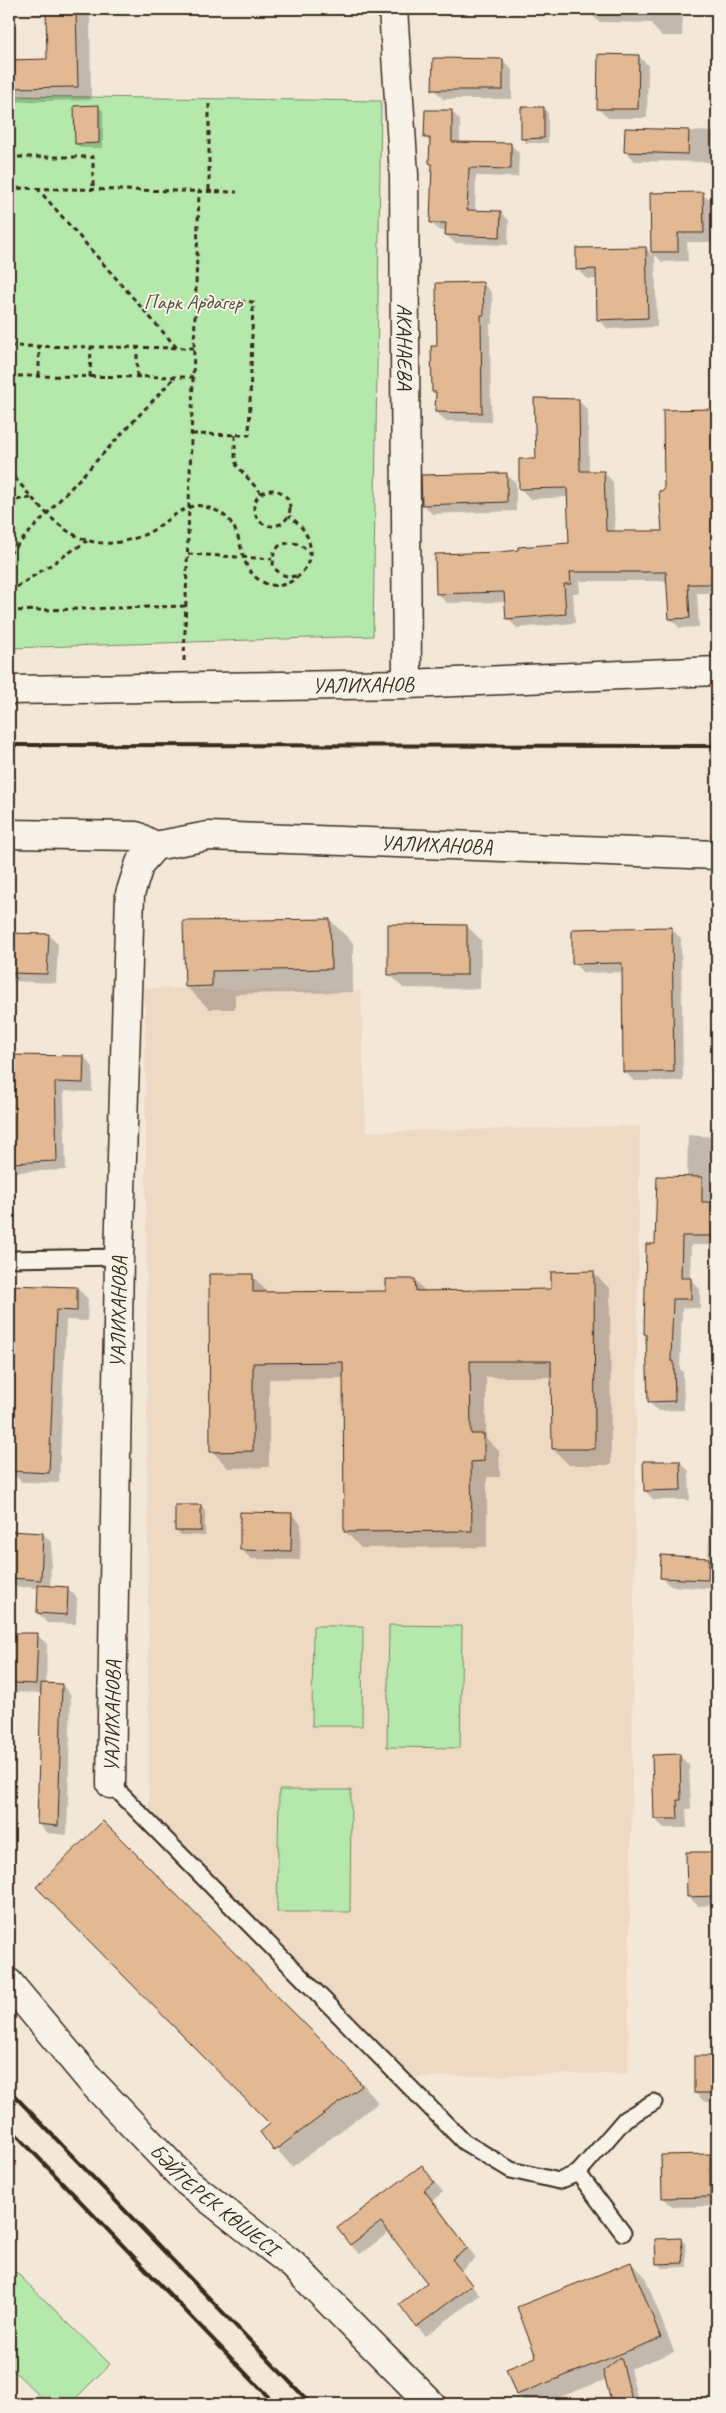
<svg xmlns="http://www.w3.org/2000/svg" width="726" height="2413" font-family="Caveat,sans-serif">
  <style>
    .built { fill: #eed9c3 }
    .green { fill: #b4e9ab; stroke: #788a64 }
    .shadow { fill: #0003 }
    .building { fill: #e3b994; stroke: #3b2a1e }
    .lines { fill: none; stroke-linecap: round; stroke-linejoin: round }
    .lane-casing { stroke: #3b2a1e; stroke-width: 19 }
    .street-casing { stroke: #3b2a1e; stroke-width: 31 }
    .secondary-casing { stroke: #3b2a1e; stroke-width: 31 }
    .path { stroke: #3b2a1e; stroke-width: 3; stroke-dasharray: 5 4; stroke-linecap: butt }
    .lane { stroke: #f7f3e8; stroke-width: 15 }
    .street { stroke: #f7f3e8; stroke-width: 28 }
    .secondary { stroke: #f7f3e8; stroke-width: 28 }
    .rail { stroke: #3b2a1e; stroke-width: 4 }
    .labels { text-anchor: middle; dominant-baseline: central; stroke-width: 4; stroke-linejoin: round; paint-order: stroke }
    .park-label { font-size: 21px; fill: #53503a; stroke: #f7f3e8 }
    .street-label { font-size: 21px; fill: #3b2a1e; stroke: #f7f3e8 }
  </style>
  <rect width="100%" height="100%" fill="#f3e7d7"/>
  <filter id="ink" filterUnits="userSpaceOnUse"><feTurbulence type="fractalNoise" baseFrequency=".02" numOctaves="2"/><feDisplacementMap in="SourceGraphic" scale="10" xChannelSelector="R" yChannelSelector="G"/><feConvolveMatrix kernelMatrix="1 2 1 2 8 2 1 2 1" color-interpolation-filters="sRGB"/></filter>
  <g filter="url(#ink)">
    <path class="built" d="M145,988L361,991L366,1132L640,1126L628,2073L410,2077L149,1817Z"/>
    <g class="green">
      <path d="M9,96L381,101L373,636L9,648Z"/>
      <path d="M389,1625L462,1626L460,1748L387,1747Z"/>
      <path d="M313,1626H363L362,1726H312Z"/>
      <path d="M279,1790H351L350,1912H277Z"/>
      <path d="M16,2272L110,2364L70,2404H48L9,2366V2280Z"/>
    </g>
    <g class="shadow">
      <path d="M47,9H84L90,14L91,100L9,102V10L14,15V61H48Z"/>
      <path d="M497,9H553V11Z"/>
      <path d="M589,9H683L682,36H662L652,26V23L599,22L589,12Z"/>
      <path d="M638,56L648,65L647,118H608L598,108Z"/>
      <path d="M503,60L512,70V99H443L434,89Z"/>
      <path d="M98,106L103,111V148H80L76,143Z"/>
      <path d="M544,108L548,113V143H526L522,138Z"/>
      <path d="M452,112L460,120V144L511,145L519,153L518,177L476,176L475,211L500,212L509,220L508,245L455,243L446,235L447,231H440L431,223L433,166L431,163V143L426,138Z"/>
      <path d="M626,129L717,132V162L635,161L625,151Z"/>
      <path d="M651,194H702L707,198H717V242H687L688,261L662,262L655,255L657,327L608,329L598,319V279H587L578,269L646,248L652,255Z"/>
      <path d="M483,283L492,293L493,324H490L491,422L446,421L436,412L437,395L434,391L438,348Z"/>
      <path d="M578,400L588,410L589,472H604L613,482L615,532H663L666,492L664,411L717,410V593H697L699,627L680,628L670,619L668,581H579L580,593H573L575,623L517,628L508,619L506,602L447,603L437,593L501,554L570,544L569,497L530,499L521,489Z"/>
      <path d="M506,474L516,483V511L432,514L423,504Z"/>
      <path d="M330,920L353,943V992L235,994V1009H209L186,986L185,923Z"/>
      <path d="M467,926L481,940L480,989L403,988L389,974Z"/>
      <path d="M671,929L681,938L683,1081H634L625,1072L623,972L583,973L574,963Z"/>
      <path d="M9,934L48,935L58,944L56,983L9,981Z"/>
      <path d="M9,1056L84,1057L93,1067L92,1092L64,1091L66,1170L11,1172L9,1170Z"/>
      <path d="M688,1135L717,1137V1245H691L690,1279L700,1289V1308H682L680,1369L683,1372L684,1410L658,1411L649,1402L648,1336L645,1333L656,1245L687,1178Z"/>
      <path d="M594,1273L610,1289L611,1465H569L553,1449V1377H486V1438L499,1451L500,1477H487V1547L361,1548L345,1531L344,1378L269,1379V1467L228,1468L212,1451L252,1275L268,1293L388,1292L415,1280L426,1292L552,1291Z"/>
      <path d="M9,1286L77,1288L88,1299L87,1321L66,1320L59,1483L22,1482L11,1471L13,1411L9,1407Z"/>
      <path d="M680,1462L689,1471L690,1500H654L645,1491Z"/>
      <path d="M201,1506L205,1511V1536L181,1535L176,1531Z"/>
      <path d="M291,1514L301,1524L300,1560L251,1559L241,1549Z"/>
      <path d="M710,1514L717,1515V1589L670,1586L661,1577L708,1559Z"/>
      <path d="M9,1532L43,1534L52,1543L50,1587L68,1588L77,1598L76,1624L47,1623L38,1613L39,1588L9,1586Z"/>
      <path d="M9,1634L37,1635L47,1644L46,1685H62L71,1695L67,1835L48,1833L38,1824L42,1693L9,1692Z"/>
      <path d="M680,1756L689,1765L691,1809H686L687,1828H664L655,1819Z"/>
      <path d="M103,1823L364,2085L378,2103L292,2167L262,2132L272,2125Z"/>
      <path d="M717,1853V1905L698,1906L688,1896L687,1854Z"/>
      <path d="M695,2057H717V2102H705L695,2093Z"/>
      <path d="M663,2156H717V2206L672,2207L663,2197Z"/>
      <path d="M422,2167L443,2192L433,2200L476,2258L461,2270L480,2295L426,2336L416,2326L429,2283L390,2232L360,2254L350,2245Z"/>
      <path d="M680,2239L685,2243L687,2267L662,2268L658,2264Z"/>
      <path d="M631,2263L645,2277L674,2352L630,2369L639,2404H613L607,2379L542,2404H527L517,2394L538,2358Z"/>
    </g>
    <g class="building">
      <path d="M46,9H76L78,87L9,88V60L47,59Z"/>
      <path d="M598,54L639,55L638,109H597Z"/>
      <path d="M433,58L503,59V90H432Z"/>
      <path d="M99,105V143L75,144L74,106Z"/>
      <path d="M521,107H544V138L521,139Z"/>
      <path d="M425,110H452V142L511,143V169L469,168L467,210L501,211L500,237L445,235L446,223H430L432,164L429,163L430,138H424Z"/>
      <path d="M625,128L689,130L688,154L624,152Z"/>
      <path d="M703,192L704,233H678V252H651L650,193Z"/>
      <path d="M646,247L648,318L597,320L596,269L576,270V248Z"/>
      <path d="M483,282L484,315H481L482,413L435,412L436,392H432L431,346H437L436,283Z"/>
      <path d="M534,398L579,399L580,471H604L606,531H662L659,491L664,490L663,410L717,409V584H688L690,618L669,619L666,572H570L571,584H564L566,614L506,619L504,592L436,594L435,554L501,552L518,550V547L569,543L567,488L519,489V459H536Z"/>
      <path d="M507,473V502L422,505L421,475Z"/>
      <path d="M330,919L331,969L212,971V986L185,987L183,921Z"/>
      <path d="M388,924L467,925V975H388Z"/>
      <path d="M672,927L674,1072H623L622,963L572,964V929Z"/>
      <path d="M9,933L49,934L47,974L9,973Z"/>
      <path d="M9,1055L84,1056L83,1083L55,1082L57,1161L9,1163Z"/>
      <path d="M657,1176L702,1177V1202H717V1236H682L681,1278H691V1299H673L671,1361H674L675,1401L648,1402L646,1334H644L646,1244H655Z"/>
      <path d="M594,1271L595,1449H552L551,1361H470L471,1434H484V1461L471,1462L472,1531L344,1532L343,1362L253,1363V1451L210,1452L209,1274H253V1292L386,1291V1279H415L416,1291L551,1289V1272Z"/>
      <path d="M9,1285L77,1287V1311L56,1310L49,1473L10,1471L12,1406H9Z"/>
      <path d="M643,1461H680L681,1490L644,1491Z"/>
      <rect x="175" y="1505" width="26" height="26"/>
      <path d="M240,1512L292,1513L291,1551L240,1550Z"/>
      <path d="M9,1531L43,1533L41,1580L9,1578Z"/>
      <path d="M661,1555L709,1558L708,1580L660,1578Z"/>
      <path d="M38,1585L68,1587L67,1615L37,1613Z"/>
      <path d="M9,1633H38L36,1684L9,1683Z"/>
      <path d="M41,1683L62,1684L58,1826L37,1824Z"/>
      <path d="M680,1754L681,1800H677L678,1819H654L652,1755Z"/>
      <path d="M103,1821L347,2066L362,2086L274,2151L260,2132L270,2124L36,1887Z"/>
      <path d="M686,1852H717V1896L687,1897Z"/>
      <rect x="694" y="2056" width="23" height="37"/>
      <path d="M710,2154V2197L662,2198L661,2155Z"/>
      <path d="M422,2165L434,2182L424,2190L468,2248L452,2259L472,2285L416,2327L399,2304L427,2283L381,2222L350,2245L337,2228Z"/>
      <path d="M681,2238L683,2263L656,2264L655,2239Z"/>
      <path d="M631,2262L661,2338L516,2395L506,2369L536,2357L517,2307Z"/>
      <path d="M621,2357L633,2404H612L603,2371Z"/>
    </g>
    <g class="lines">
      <g class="lane-casing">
        <g id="lane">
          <path d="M9,1259L119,1257"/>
          <path d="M111,1784L464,2142L511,2170L559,2181L578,2173L625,2119L654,2102"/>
          <path d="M578,2173L623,2233"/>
        </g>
      </g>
      <g class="street-casing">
        <g id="street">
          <path id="s1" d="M393,9L404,175L407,684"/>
          <path d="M9,834L136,836L155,846"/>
          <path id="s2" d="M111,1784L119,1257L130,894L140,863L155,846L208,836L717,855"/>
          <path id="s3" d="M9,1983L91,2081L186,2181L293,2265L431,2404"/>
        </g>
      </g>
      <g class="secondary-casing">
        <g id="secondary">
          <path id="s4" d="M9,690L407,684L717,671"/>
        </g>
      </g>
      <g class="path">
        <path d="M209,104V192"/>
        <path d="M9,157H93V190"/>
        <path d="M9,188L237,192"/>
        <path d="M37,188L177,348"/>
        <path d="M9,346L194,348"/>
        <path d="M9,376L193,377"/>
        <path d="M39,376V347"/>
        <path d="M90,377L91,347"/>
        <path d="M137,377V348"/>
        <path d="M192,434L249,435L253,302L195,300"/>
        <path d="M235,435V459L237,466L261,493"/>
        <path d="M9,471C40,506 71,554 124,541C139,538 150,533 162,524C171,517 190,503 202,506C254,517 229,562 261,581C293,601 337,549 289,516"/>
        <circle cx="272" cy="508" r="18"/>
        <path d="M9,504L20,499L32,498"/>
        <path d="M9,543L14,548"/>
        <path d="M9,554L175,377"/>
        <path d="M188,554L272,559"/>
        <path d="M296,576C286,578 279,574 273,566L274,552L279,546C292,540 303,543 310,555"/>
        <path d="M9,592L87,541"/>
        <path d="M9,611L186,606"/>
        <path d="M184,661L199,192"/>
      </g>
      <use href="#lane" class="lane"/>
      <use href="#street" class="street"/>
      <use href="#secondary" class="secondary"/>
      <g class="rail">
        <path d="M9,745L717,746"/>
        <path d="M9,2090L311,2404"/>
        <path d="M9,2127L275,2404"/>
      </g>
    </g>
  </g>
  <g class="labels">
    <g class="park-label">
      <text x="193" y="302">Парк Ардагер</text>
    </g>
    <g class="street-label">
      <text stroke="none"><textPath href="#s1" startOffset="338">АКАНАЕВА</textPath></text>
      <text stroke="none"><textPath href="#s4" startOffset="354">УАЛИХАНОВ</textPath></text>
      <text stroke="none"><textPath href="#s2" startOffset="1228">УАЛИХАНОВА</textPath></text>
      <text stroke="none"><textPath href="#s2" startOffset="472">УАЛИХАНОВА</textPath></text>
      <text stroke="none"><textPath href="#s2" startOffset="68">УАЛИХАНОВА</textPath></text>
      <text stroke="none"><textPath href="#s3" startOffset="299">БӘЙТЕРЕК КӨШЕСІ</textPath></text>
    </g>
  </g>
  <rect width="726" height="2413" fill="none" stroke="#f7f3e8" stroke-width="30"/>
  <rect x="15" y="15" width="696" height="2383" fill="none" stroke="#3b2a1e" stroke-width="2" filter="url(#ink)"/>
</svg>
